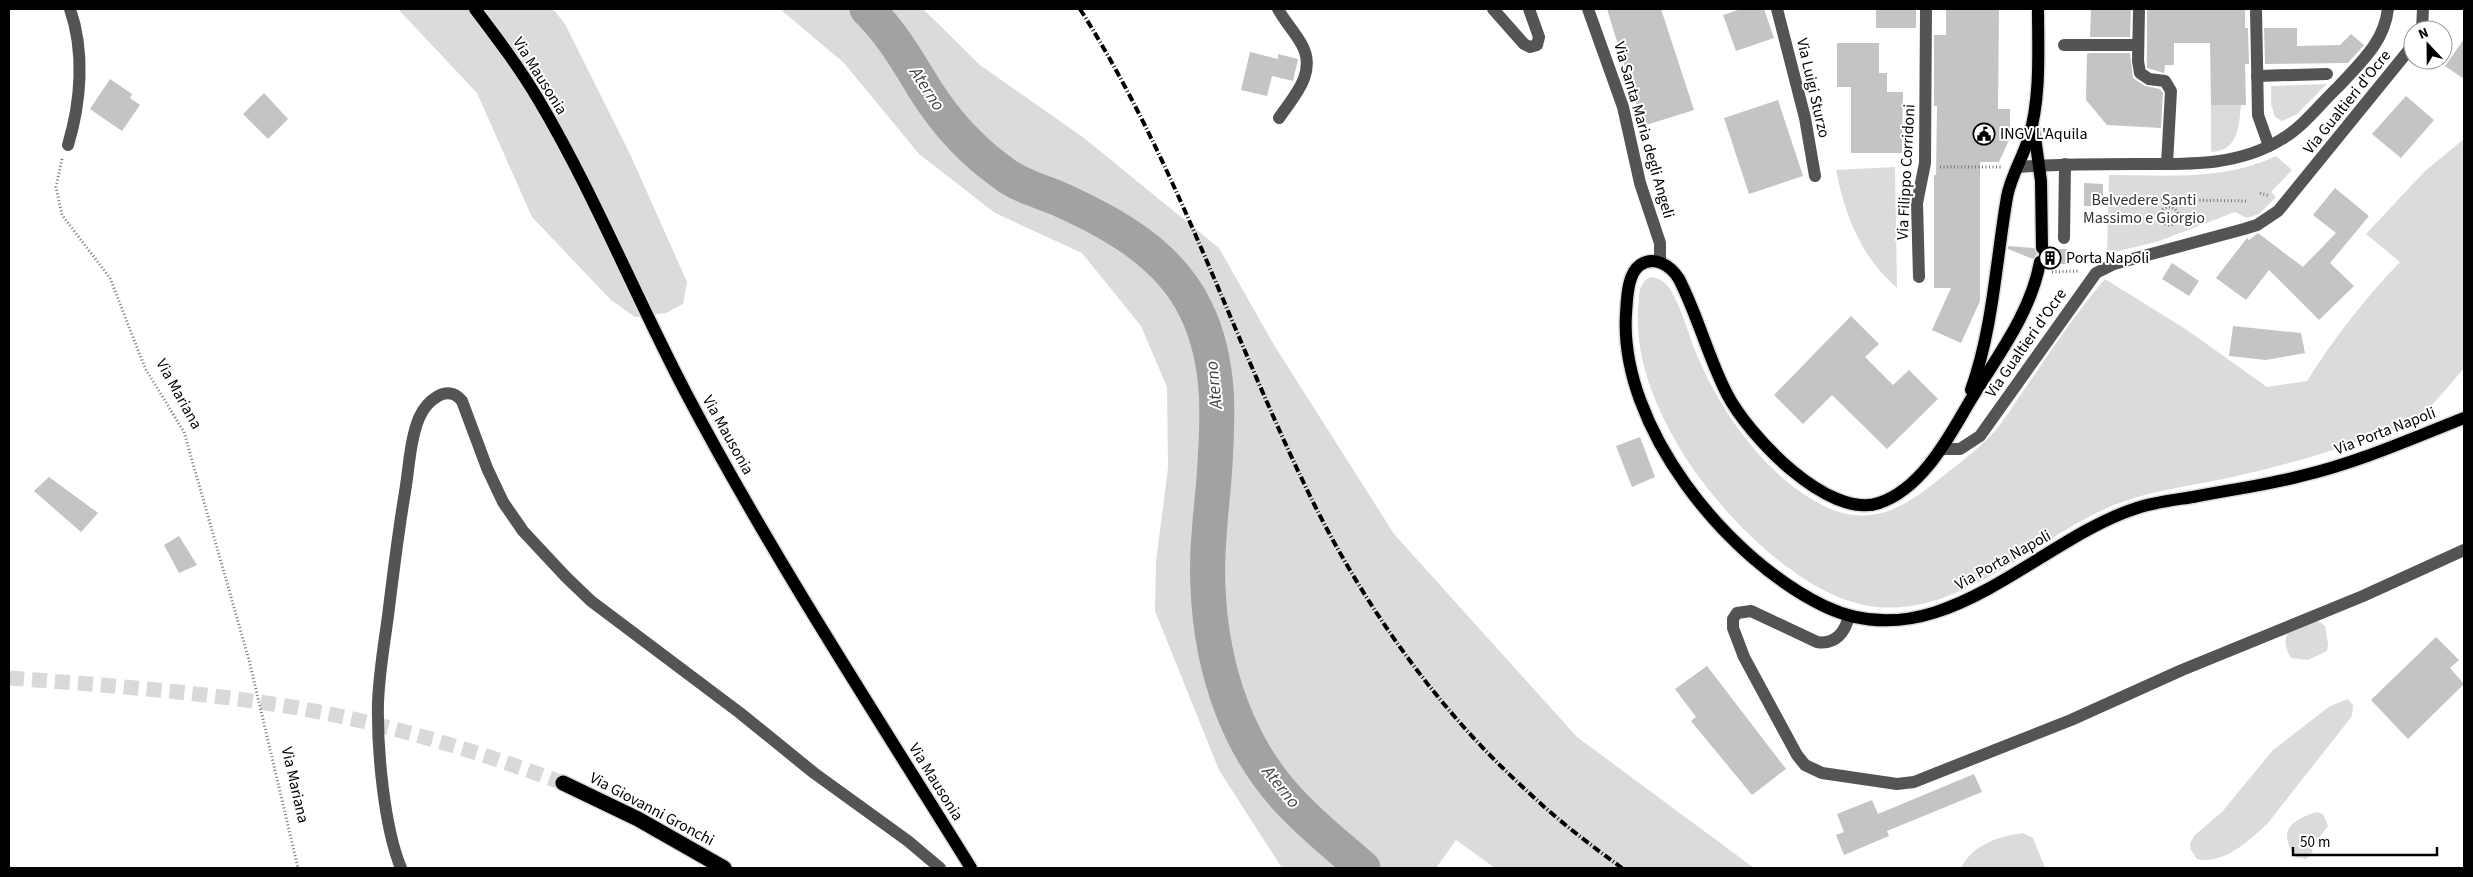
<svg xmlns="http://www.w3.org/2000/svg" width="2473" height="877" font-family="'Source Sans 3',sans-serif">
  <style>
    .green { fill: #dbdbdb }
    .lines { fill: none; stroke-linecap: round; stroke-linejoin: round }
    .river { stroke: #a2a2a2; stroke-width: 35 }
    .building { fill: #c4c4c4 }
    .highway-tunnel { stroke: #d9d9d9; stroke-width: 15; stroke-dasharray: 15 8; stroke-linecap: butt }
    .major-casing { stroke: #dbdbdb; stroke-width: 15 }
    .highway-casing { stroke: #dbdbdb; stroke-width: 18 }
    .path { stroke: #767676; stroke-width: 3; stroke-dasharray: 1 2.5; stroke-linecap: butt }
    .minor { stroke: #545454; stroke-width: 12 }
    .major { stroke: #000; stroke-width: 12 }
    .highway { stroke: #000; stroke-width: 15 }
    .rail { stroke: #000; stroke-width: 4; stroke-dasharray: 8 2.5 1 2.5; stroke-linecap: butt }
    .labels { text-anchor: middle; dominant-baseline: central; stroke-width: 4; stroke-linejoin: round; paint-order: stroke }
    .street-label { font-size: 16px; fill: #000; stroke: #fff }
    .poi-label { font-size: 16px; fill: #000; stroke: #fff; text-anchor: start }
    .park-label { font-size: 16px; fill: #323232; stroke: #fff }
    .water-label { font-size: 18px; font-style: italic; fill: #434343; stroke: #fff }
  </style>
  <rect width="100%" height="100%" fill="#fff"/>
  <g class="green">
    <path d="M398,9H553L565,24L630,154L687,282L683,304L666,313L635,317L611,300L532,217L477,93Z"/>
    <path d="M780,9H923L980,65L1084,138L1219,248L1274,345L1394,534L1577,737L1754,868H1495L1456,840L1436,868H1282L1219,770L1155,611L1156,562L1168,468L1167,387L1141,326L1082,253L995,213L919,154L844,63Z"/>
    <path d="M2327,84L2297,114L2282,121L2275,117L2271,104V86Z"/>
    <path d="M2211,105H2241C2239,127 2238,151 2211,152Z"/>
    <path d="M2464,139V368C2453,381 2428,412 2415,420C2402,429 2381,433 2365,439C2324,454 2280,466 2237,476C2194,486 2148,490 2107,508C2031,541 1954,623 1864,605C1791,590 1708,501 1674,438C1652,398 1636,357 1638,311C1639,303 1638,291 1642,285C1650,270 1663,280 1670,289C1682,308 1688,334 1697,355C1721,413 1769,481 1828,508C1877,529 1912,502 1948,472C1964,460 1981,446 1995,431C2006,418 2016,401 2026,387C2051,351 2076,313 2105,279L2187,330L2267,387L2307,381C2334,338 2365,298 2400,262L2366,234L2425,171Z"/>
    <path d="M2276,156L2292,170L2271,192L2276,197L2259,214L2247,218L2235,212L2159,241L2107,254L2109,175C2166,175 2224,181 2276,156Z"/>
    <path d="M1895,167L1897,288C1861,257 1845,216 1836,170Z"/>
    <path d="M2317,620L2325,626L2328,644L2327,651L2308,660L2291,658C2286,651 2283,639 2289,631Z"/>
    <path d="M2348,699L2353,705L2352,716L2268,823C2250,840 2224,865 2197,859L2191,850L2190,843L2195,835L2222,812L2273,750L2330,706Z"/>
    <path d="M2317,812L2323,814L2328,826L2314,844L2311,855L2306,859L2296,857C2277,832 2290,820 2317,812Z"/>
    <path d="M2023,833L2033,838L2045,868H1961C1972,845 1999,836 2023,833Z"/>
  </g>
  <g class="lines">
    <path class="river" d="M867,9C892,33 908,62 926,91C947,124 972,151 1003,173C1018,185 1039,191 1057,198C1111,222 1170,254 1196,310C1222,363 1218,422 1214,479C1211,514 1206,551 1208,587C1211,667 1237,749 1295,807C1316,829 1340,848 1363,868"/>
  </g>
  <g class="building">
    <path d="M1607,9H1661L1694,110L1643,126Z"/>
    <path d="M1741,9H1764L1774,38L1736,51L1723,15Z"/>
    <rect x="1876" y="9" width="40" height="19"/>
    <path d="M1946,9H1999L1998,109H2010V138L1999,162H1980V301L1961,343L1932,330L1951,288H1934V175H1936L1937,106H1934V35H1946Z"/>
    <path d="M2091,9H2131L2130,37H2090Z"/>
    <path d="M2147,9H2245V28H2248L2249,64H2245L2246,105H2211L2210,43H2174V65H2165L2164,73L2147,68Z"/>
    <path d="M2264,28H2297V46L2340,45L2351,34L2364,45L2348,63L2265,64Z"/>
    <path d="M2464,39V79L2445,66Z"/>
    <path d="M1837,43H1879V73H1887V92H1903L1902,153H1851V87H1837Z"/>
    <path d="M1250,52L1278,59V54L1298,59L1293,81L1272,76L1267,96L1241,90Z"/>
    <path d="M2090,53H2130L2133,78L2145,86L2160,89L2163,93L2161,128L2107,125L2086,100L2087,54Z"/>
    <path d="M110,79L132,94L130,98L140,105L122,131L90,109Z"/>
    <path d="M264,93L288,119L268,139L243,114Z"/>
    <path d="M2406,96L2434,120L2401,158L2372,134Z"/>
    <path d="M1778,100L1803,176L1749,194L1724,118Z"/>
    <path d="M2084,183L2103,184V206H2084Z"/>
    <path d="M2335,188L2369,216L2330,263L2354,286L2319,320L2269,270L2246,300L2216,278L2247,238L2249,240L2258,233L2303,267L2336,233L2313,215Z"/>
    <path d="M2008,246L2034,248L2037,254L2033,259L2008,249Z"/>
    <path d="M2050,249H2067V264H2048L2045,255Z"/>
    <path d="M2172,263L2199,281L2189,296L2162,279Z"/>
    <path d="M1851,316L1879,344L1865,357L1893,385L1909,370L1938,399L1887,449L1832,395L1803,424L1774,395Z"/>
    <path d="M2233,326L2301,333L2305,353L2266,360L2229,356Z"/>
    <path d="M1640,437L1655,477L1632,487L1616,446Z"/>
    <path d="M49,477L98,513L81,532L34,491Z"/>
    <path d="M179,536L197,565L179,573L164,545Z"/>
    <path d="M2436,637L2459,660L2450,668L2464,684L2408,739L2371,700Z"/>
    <path d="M1707,666L1786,769L1752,795L1691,721L1696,717L1675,689Z"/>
    <path d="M1974,774L1982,792L1887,831L1889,836L1844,855L1836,835L1844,832L1837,814L1872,800L1878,814Z"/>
  </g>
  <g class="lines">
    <path class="highway-tunnel" d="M9,678C106,685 202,692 298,708C389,724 477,751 563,783"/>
    <g class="major-casing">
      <g id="major">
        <path d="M475,9C497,38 519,67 538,99C594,193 635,296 686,393C772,556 874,712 971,868"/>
        <path d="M2034,130L2041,181L2042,248"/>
        <path d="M2040,262C2030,318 1990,365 1963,413C1944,446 1918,490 1879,503C1828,520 1748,435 1727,394C1708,357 1698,316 1679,279C1671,266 1655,255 1640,265C1627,274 1627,300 1626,314C1619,427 1727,559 1824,606C1940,662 2036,540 2137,508C2155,502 2174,500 2193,497C2229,490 2266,485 2301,476C2357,463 2411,439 2464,418"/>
        <path d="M1971,390C1993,329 1996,261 2007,197C2011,175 2023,158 2029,137C2041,97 2038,50 2038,9"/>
      </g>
    </g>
    <g class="highway-casing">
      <path id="highway" d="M563,783L638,819L724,868"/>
    </g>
    <g class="path">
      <path d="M62,159L56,187L62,215L110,278L145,368L184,432L249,660L298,868"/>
      <path d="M1940,167H2001"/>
      <path d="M2260,193L2269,196"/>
      <path d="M2112,199L2248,201"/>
      <circle cx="2169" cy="216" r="9"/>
      <path d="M2052,272L2078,271"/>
    </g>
    <g class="minor">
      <path d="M1278,9C1285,22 1295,32 1302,45C1317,73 1294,96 1279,118"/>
      <path d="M1493,9L1524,44L1530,47L1537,45L1539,37L1529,9"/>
      <path d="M1588,9L1623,107L1640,183L1660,243V262"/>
      <path d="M1777,9L1805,118L1815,176"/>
      <path d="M2139,9L2138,61L2140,73L2149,79L2165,81L2171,91L2167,164"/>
      <path d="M2256,9L2258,115L2269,146"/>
      <path d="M2422,30L2423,9"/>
      <path d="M2064,45H2138"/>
      <path d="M2257,76L2327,74"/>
      <path d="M68,145C81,102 85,52 70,9"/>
      <path d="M2017,167C2056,164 2095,164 2135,164C2186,164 2237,167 2282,139C2304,126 2320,104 2338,87C2360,63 2384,43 2388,9"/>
      <path d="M2064,238L2065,164"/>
      <path d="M1919,277L1917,203L1925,163L1926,9"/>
      <path d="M1941,449H1960L1980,436L2096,273L2114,264L2244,229L2257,225L2278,211L2413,45"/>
      <path d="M1849,616C1845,632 1836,645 1817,642L1751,611L1737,613L1733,619V628L1744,657L1797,755L1805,765L1822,773L1897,784L1914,782L2071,720L2182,670L2363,596L2464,550"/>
      <path d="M401,868C384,827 377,749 378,703C379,674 384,645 388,616C393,575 398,533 405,492C409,468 410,440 419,418C426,402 447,382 462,401L487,468L503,502L523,531L566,577L591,601L740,713L814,773L908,841L940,868"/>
    </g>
    <use href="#major" class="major"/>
    <use href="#highway" class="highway"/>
    <path class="rail" d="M1080,9C1178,164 1233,340 1314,504C1367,610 1439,711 1526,790C1556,819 1589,844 1622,868"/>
  </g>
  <defs>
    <g id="civic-ring" transform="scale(1.125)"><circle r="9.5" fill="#fff" stroke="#000" stroke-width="1.5"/><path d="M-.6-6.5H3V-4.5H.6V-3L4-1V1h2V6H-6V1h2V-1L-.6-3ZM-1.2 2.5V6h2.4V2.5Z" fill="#000"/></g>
    <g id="building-ring" transform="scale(1.125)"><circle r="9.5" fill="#fff" stroke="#000" stroke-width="1.5"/><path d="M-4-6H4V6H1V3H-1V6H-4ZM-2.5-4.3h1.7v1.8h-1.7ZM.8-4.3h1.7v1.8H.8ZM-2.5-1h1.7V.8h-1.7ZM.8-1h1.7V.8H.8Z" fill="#000"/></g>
  </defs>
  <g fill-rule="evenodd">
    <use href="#civic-ring" x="1984" y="134"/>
    <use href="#building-ring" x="2050" y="258"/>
  </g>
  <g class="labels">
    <g class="street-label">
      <text transform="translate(540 76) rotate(58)">Via Mausonia</text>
      <text transform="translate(1813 88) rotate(77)">Via Luigi Sturzo</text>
      <text transform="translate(2347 102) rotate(-51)">Via Gualtieri d'Ocre</text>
      <text transform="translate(1644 130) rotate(74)">Via Santa Maria degli Angeli</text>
      <text transform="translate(1906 172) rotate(-87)">Via Filippo Corridoni</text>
      <text transform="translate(2026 343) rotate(-55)">Via Gualtieri d'Ocre</text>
      <text transform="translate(179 394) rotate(61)">Via Mariana</text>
      <text transform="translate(2385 431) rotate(-21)">Via Porta Napoli</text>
      <text transform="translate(728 435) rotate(61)">Via Mausonia</text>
      <text transform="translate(2003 560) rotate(-29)">Via Porta Napoli</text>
      <text transform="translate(936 782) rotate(58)">Via Mausonia</text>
      <text transform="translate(295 785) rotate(77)">Via Mariana</text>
      <text transform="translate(652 809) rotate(28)">Via Giovanni Gronchi</text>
    </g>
    <g class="poi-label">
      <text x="2000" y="134">INGV L'Aquila</text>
      <text x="2066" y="258">Porta Napoli</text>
    </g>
    <g class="park-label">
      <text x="2144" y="200">Belvedere Santi<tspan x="2144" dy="18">Massimo e Giorgio</tspan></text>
    </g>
    <g class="water-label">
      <text transform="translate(927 89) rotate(57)">Aterno</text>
      <text transform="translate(1214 385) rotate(-96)">Aterno</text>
      <text transform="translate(1281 787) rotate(51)">Aterno</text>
    </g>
  </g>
  <rect width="2473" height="877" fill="none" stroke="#000000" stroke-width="20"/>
  <g transform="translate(2428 45) rotate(338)"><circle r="24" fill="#ffffff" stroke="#999999"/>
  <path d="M0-4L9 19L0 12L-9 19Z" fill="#000000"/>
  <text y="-8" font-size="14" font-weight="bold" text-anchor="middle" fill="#000000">N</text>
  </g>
  <path d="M2293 847v8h144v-8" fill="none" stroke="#000000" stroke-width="2.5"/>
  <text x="2300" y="847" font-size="15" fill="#000000" stroke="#ffffff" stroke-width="4" paint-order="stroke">50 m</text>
</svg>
